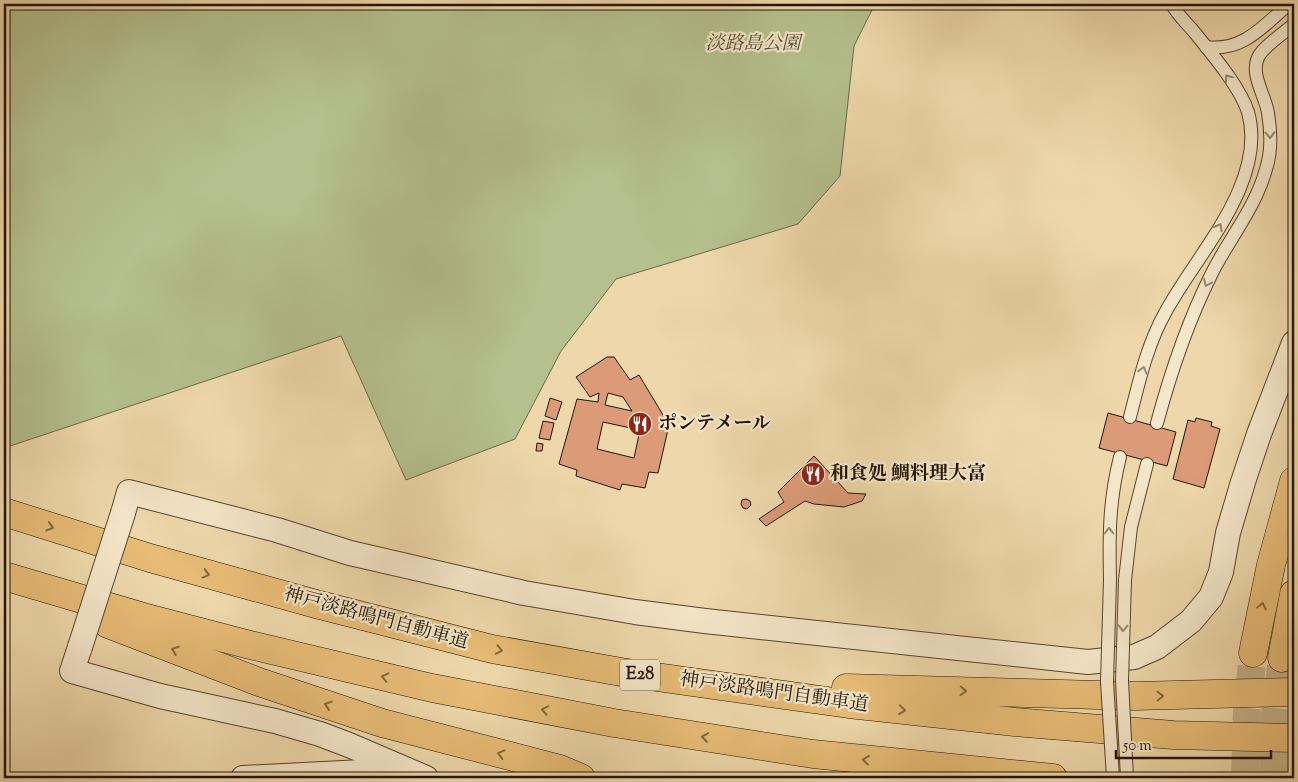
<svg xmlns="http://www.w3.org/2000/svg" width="1298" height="782" font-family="'Sorts Mill Goudy','Noto Serif JP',serif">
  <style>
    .green { fill: #b4c08d; stroke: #6c6a46 }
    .building { fill: #db9b78; stroke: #241400; fill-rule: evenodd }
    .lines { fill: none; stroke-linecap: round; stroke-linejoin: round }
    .motorway-tunnel { stroke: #c6b189; stroke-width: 28; stroke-dasharray: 28 14; stroke-linecap: butt }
    .service-casing { stroke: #56452b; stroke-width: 14 }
    .minor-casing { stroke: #56452b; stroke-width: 26 }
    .motorway-casing { stroke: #241400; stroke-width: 29 }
    .service { stroke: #f4e6c8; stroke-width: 12 }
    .minor { stroke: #f4e6c8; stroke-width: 24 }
    .motorway { stroke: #e7bc76; stroke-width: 28 }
    .service-bridge-casing { stroke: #56452b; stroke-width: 14; stroke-linecap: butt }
    .minor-bridge-casing { stroke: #56452b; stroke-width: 26; stroke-linecap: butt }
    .service-bridge { stroke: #f4e6c8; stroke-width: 12 }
    .minor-bridge { stroke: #f4e6c8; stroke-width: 24 }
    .oneway { stroke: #96886e }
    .oneway2 { stroke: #86683b }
    .labels { text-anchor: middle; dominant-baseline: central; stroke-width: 4.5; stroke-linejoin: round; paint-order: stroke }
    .shield { fill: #f4e6c8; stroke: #62533c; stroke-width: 1 }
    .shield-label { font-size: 18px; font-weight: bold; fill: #241400 }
    .park-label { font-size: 19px; font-style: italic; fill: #565031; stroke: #f4e6c8 }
    .poi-label { font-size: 19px; font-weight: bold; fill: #241400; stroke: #f4e6c8; text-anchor: start }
    .street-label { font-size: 19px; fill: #241400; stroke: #f4e6c8 }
  </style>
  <rect width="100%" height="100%" fill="#eed8ab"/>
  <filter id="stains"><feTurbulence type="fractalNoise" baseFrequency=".004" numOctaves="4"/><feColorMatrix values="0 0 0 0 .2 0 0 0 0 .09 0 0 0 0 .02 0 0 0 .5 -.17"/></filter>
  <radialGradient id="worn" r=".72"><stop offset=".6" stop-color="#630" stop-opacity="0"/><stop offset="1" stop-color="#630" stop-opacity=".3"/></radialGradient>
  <path class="green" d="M4,4H875L854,46L840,176L798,224L616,279L561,351L515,439L406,480L341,336L4,448Z"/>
  <g class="building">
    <path d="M607,357H614L630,380L639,375L669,425L658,473L649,472L645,488L622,484L620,490L576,476L577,470L559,464L577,399L598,402L599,393L590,397L576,377ZM608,393L623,397L632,411L605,405ZM603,422L640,430L634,458L597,449Z"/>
    <path d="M550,398L562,402L556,420L545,416Z"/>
    <path d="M1108,413L1176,432L1167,466L1099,448Z"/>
    <path d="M1196,418L1212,422L1211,426L1220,429L1204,488L1173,479L1188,420L1195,422Z"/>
    <path d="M543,421L554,423L550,440L539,438Z"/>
    <path d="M537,443L543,444L542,451H536Z"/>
    <path d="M814,456L848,493L866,494L862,501L844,507L814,504L805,501L766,526L759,519L784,502L778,492Z"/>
    <path d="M746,499L750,501L751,505L747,509L743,508L741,504L742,500Z"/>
  </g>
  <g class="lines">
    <g class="motorway-tunnel">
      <path d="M1245,778L1247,712L1253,653"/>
      <path d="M1273,778L1275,715L1282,658"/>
    </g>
    <g class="service-casing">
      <g id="service">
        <path d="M1206,47C1243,52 1263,26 1289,4"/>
        <path d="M1130,417C1139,382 1147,345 1165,313C1195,256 1268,183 1248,112C1240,87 1212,54 1195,33C1188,24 1177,15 1172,4"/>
        <path d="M1157,423C1171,371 1188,321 1212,273C1229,239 1256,207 1266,169C1272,151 1271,131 1268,113C1265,94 1248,72 1260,54C1268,43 1284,33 1294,24"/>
        <path d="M1110,580C1109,535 1109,501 1120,457"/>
        <path d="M1125,580L1131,527L1147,464"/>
      </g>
    </g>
    <g class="minor-casing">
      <g id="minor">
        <path d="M123,513L129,492L277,530L350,553L524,593L635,612L705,621L1088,662L1134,657L1157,647L1191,621L1211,597L1221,572L1228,533L1243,482L1259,434L1294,343"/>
        <path d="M80,647L72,671L160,696L275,721L320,734L349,745L426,778"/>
        <path d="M243,778L403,770"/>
      </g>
    </g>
    <g class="motorway-casing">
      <g id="motorway">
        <path d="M4,512L150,558L316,604L492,649L621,672L849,704L1015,722L1173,735L1294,738"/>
        <path d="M4,576L143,617L250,645L432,688L614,723L813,754L1053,778"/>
        <path d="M108,624L259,682L382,723L560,769L581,778"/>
        <path d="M1253,653L1271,565L1294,481"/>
        <path d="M1282,658L1294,594"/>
        <path d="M846,688L1135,696L1294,692"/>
      </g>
    </g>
    <use href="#service" class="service"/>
    <use href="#minor" class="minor"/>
    <use href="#motorway" class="motorway"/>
    <g class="service-bridge-casing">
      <g id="service-bridge">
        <path d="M1110,580L1107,682L1113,778"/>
        <path d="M1125,580L1122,681L1127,778"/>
      </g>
    </g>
    <g class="minor-bridge-casing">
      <path id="minor-bridge" d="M80,647L123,513"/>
    </g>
    <use href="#service-bridge" class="service-bridge"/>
    <use href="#minor-bridge" class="minor-bridge"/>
  </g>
  <defs><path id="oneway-chevron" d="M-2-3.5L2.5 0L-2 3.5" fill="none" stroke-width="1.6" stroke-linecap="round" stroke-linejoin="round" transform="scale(1.25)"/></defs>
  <g class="oneway">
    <use href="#oneway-chevron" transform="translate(1228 78) rotate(-127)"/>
    <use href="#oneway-chevron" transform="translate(1270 135) rotate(89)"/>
    <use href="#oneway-chevron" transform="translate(1219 227) rotate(-60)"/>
    <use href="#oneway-chevron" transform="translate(1207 283) rotate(115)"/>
    <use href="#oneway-chevron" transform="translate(1143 370) rotate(-74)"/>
    <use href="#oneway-chevron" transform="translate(1109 531) rotate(-90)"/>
    <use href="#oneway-chevron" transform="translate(1123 628) rotate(92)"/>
  </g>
  <g class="oneway2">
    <use href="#oneway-chevron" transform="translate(50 527) rotate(17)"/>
    <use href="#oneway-chevron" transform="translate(206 574) rotate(15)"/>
    <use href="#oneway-chevron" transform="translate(1262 606) rotate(-78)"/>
    <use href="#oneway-chevron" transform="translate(175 650) rotate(-159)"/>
    <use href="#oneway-chevron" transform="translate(499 650) rotate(11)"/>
    <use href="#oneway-chevron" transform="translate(385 677) rotate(-167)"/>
    <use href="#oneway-chevron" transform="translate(963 691) rotate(2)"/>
    <use href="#oneway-chevron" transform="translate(1160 696) rotate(-1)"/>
    <use href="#oneway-chevron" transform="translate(328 705) rotate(-162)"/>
    <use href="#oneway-chevron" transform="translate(545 710) rotate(-169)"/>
    <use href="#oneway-chevron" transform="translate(902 710) rotate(6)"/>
    <use href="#oneway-chevron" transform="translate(705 737) rotate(-171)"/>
    <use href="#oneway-chevron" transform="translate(501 754) rotate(-165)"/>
    <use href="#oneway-chevron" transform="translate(866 760) rotate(-174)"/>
  </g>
  <defs>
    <g id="restaurant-disc" transform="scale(1.25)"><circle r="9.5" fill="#8f2418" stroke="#f4e6c8"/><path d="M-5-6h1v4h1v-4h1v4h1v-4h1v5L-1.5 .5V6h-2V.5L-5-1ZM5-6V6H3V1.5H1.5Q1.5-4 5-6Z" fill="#fff"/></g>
  </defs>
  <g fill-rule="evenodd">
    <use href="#restaurant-disc" x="640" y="424"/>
    <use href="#restaurant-disc" x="813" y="474"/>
  </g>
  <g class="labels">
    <rect class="shield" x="620" y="659.5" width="40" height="31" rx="4"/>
    <g class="shield-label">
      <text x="640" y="675">E28</text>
    </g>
    <g class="park-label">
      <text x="753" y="44">淡路島公園</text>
    </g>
    <g class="poi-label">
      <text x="658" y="424">ポンテメール</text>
      <text x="830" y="474">和食処 鯛料理大富</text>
    </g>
    <g class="street-label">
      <text transform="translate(376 619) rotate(15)">神戸淡路鳴門自動車道</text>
      <text transform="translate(774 693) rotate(8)">神戸淡路鳴門自動車道</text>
    </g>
  </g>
  <rect width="1298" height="782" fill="none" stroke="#eed8ab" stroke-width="20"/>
  <rect x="5" y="5" width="1288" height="772" fill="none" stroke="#241400" stroke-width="2.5"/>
  <rect x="10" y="10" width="1278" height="762" fill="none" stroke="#241400"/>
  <path d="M1116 750v8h155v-8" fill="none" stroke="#241400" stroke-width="2.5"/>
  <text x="1123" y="750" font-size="15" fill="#241400" stroke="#f4e6c8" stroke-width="4" paint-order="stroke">50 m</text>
  <rect width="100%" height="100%" filter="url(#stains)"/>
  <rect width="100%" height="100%" fill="url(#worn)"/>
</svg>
